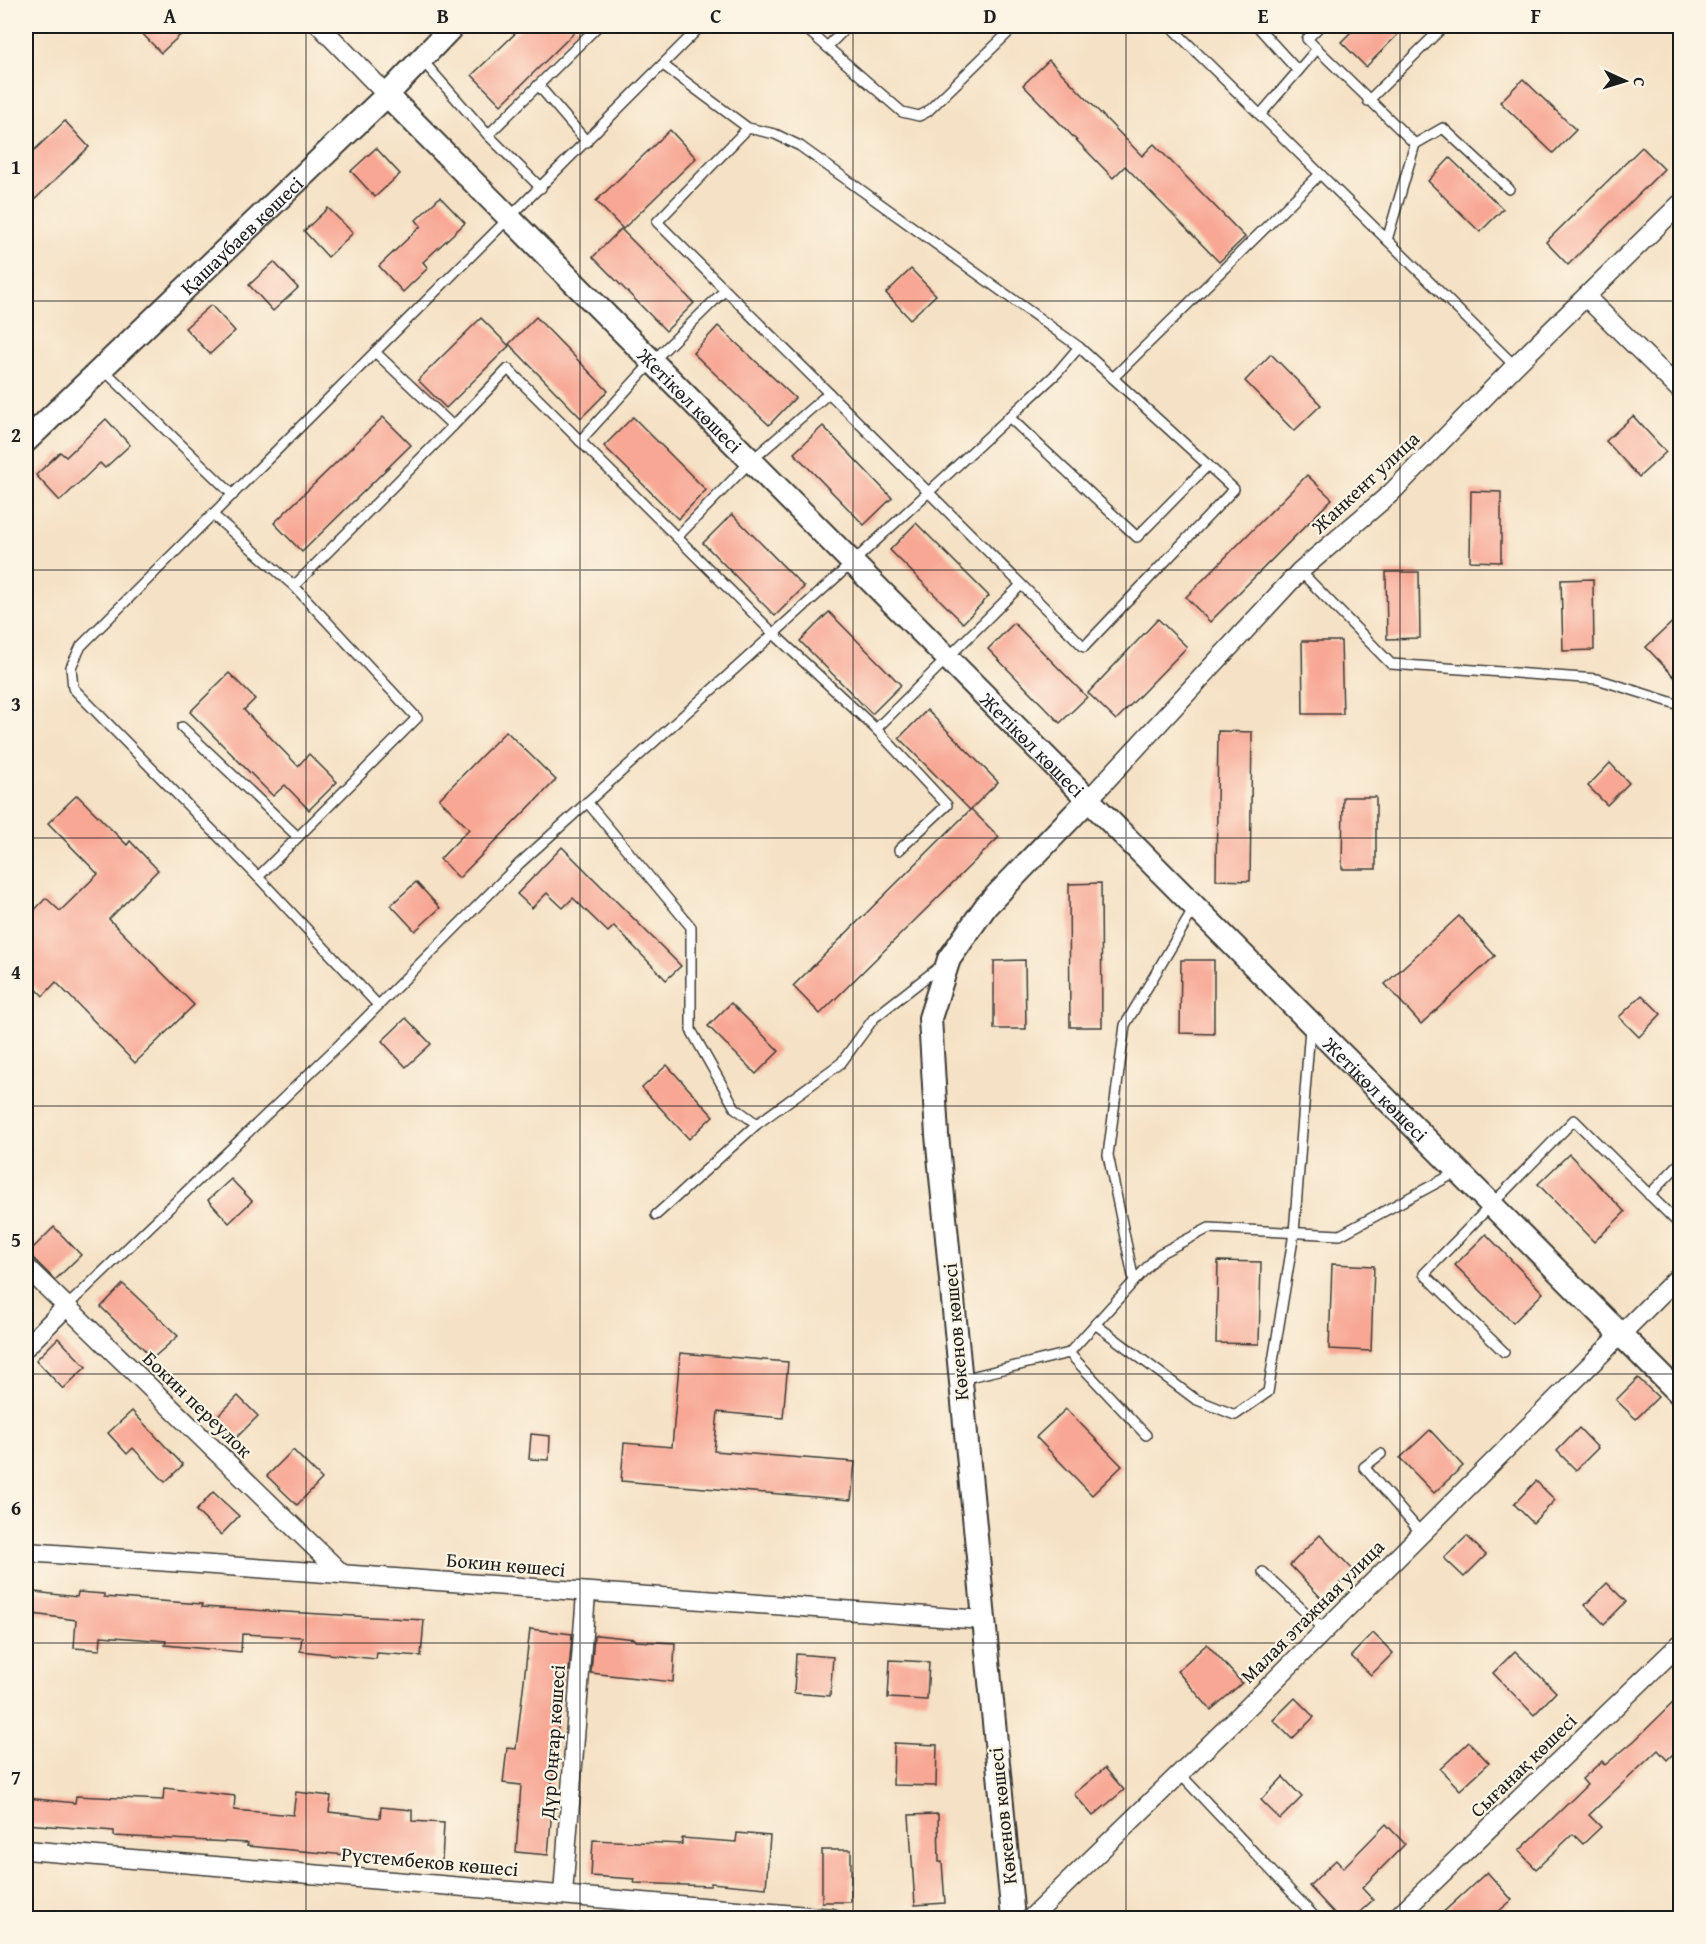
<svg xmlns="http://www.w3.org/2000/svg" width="1706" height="1944" font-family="'Gentium Book Plus',serif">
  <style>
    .building { fill: #f8a794 }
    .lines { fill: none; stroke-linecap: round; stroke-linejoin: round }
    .service-casing { stroke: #3d3a35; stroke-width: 12 }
    .minor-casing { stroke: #3d3a35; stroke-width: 21 }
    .tertiary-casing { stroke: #3d3a35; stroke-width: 26 }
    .service { stroke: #fff; stroke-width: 9 }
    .minor { stroke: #fff; stroke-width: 18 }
    .tertiary { stroke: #fff; stroke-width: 22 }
    .grid { fill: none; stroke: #1c1c1c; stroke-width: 1.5; stroke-opacity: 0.55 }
    .labels { text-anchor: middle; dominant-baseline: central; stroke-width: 4.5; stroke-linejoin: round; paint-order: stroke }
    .street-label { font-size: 20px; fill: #1c1c1c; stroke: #fcf5e5 }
    .neatline { fill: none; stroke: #1c1c1c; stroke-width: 2 }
    .grid-label { font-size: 20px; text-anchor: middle; font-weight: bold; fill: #1c1c1c }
  </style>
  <rect width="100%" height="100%" fill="#fcf5e5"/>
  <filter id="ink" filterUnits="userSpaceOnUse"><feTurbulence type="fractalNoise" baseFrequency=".0167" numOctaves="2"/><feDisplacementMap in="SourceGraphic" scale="12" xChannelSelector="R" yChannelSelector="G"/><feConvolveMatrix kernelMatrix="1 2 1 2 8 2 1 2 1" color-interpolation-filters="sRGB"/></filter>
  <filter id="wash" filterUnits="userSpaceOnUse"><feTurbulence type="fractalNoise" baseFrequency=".008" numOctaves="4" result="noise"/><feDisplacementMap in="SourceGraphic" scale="24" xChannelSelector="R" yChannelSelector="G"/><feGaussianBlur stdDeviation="1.35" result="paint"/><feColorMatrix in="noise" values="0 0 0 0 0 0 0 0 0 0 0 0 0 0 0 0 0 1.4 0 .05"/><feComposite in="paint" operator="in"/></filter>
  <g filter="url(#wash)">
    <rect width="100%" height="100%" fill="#f5e1c5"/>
    <g id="blocks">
      <g class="building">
        <path d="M135,26H190L161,53Z"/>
        <path d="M523,26H581L501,105L472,75Z"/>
        <path d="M1357,26H1406L1366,67L1341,42Z"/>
        <path d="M1049,60L1142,156L1154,144L1245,237L1219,262L1125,166L1113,178L1023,85Z"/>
        <path d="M1523,79L1576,130L1553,153L1500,102Z"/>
        <path d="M65,121L89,147L26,208V158Z"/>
        <path d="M670,130L696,158L623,229L596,201Z"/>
        <path d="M1642,147L1664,169L1568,265L1546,242Z"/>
        <path d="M376,148L400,174L375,197L351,171Z"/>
        <path d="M1450,158L1503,209L1480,232L1428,181Z"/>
        <path d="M440,197L465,223L423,262L428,268L403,292L379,266L421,226L416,220Z"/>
        <path d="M328,208L353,233L328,257L304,231Z"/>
        <path d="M621,229L694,303L666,331L593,257Z"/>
        <path d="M274,262L298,288L273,311L249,285Z"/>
        <path d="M911,269L936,295L910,319L886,293Z"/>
        <path d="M211,305L235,331L210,354L185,328Z"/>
        <path d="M536,317L608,391L581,418L509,344Z"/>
        <path d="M481,318L509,346L446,408L418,380Z"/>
        <path d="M718,326L795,398L769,425L693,353Z"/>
        <path d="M1271,354L1321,405L1294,431L1245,381Z"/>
        <path d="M1633,416L1666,452L1639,477L1606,441Z"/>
        <path d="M383,417L411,445L302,552L274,523Z"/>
        <path d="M633,417L706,490L678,519L604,446Z"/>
        <path d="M106,419L130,445L105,468L100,463L60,501L36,475L60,452L66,457Z"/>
        <path d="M823,426L892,498L864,525L794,453Z"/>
        <path d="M1307,475L1332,499L1210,622L1186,597Z"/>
        <path d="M1471,491L1501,492V562L1470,561Z"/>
        <path d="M732,514L804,587L775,616L703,543Z"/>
        <path d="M916,523L989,596L963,623L890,550Z"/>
        <path d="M1386,572H1419L1420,638L1387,639Z"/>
        <path d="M1593,579L1594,650L1563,651L1561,580Z"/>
        <path d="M829,612L901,685L872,714L800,641Z"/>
        <path d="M1680,615V683L1646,647Z"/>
        <path d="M1158,619L1187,647L1116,720L1088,693Z"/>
        <path d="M1014,623L1087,697L1060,723L988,649Z"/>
        <path d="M1302,641H1341L1343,714H1303Z"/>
        <path d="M229,673L255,699L244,710L298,766L309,754L337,782L309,810L285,785L273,796L190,712Z"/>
        <path d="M927,710L998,782L971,809L999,837L820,1014L793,986L970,810L899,738Z"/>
        <path d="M506,731L556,780L459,878L440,859L469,829L439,799Z"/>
        <path d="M1218,731L1252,732L1250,881L1216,880Z"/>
        <path d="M1610,763L1629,783L1607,805L1588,786Z"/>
        <path d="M77,795L127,845L130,841L158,870L109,919L194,1005L135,1063L56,982L43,996L26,978V919L46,898L60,911L98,874L48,823Z"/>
        <path d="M1343,797H1376V869H1342Z"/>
        <path d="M562,847L681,966L666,980L614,926L608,932L573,898L563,908L547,893L532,908L517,894Z"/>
        <path d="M416,882L440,908L415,931L391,905Z"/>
        <path d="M1101,883L1102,1027H1070L1069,884Z"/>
        <path d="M1459,916L1495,956L1421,1024L1385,984Z"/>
        <path d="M1025,960L1026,1029H994V961Z"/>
        <path d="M1181,960H1214V1034L1180,1033Z"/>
        <path d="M1642,995L1661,1014L1639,1037L1619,1017Z"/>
        <path d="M731,1003L779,1051L756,1074L708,1026Z"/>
        <path d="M406,1018L431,1044L406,1067L382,1041Z"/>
        <path d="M667,1065L713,1116L689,1139L642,1088Z"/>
        <path d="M1569,1154L1625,1212L1594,1242L1538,1184Z"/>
        <path d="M231,1179L252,1201L229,1223L208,1200Z"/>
        <path d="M54,1227L81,1255L55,1280L28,1253Z"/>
        <path d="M1486,1234L1543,1293L1513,1323L1455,1265Z"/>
        <path d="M1218,1261L1261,1262L1259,1344L1216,1343Z"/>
        <path d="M1332,1264L1374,1266L1371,1351L1329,1349Z"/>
        <path d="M123,1284L178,1336L153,1358L101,1307Z"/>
        <path d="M58,1338L86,1367L63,1389L36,1360Z"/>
        <path d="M680,1353L788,1362L783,1418L718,1412L714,1451L855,1462L851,1500L621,1481L624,1443L672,1447Z"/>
        <path d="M1638,1378L1658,1397L1636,1419L1616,1400Z"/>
        <path d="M238,1396L258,1416L234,1440L214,1420Z"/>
        <path d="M1066,1409L1122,1466L1092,1495L1036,1437Z"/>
        <path d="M132,1411L183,1465L165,1482L133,1448L127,1454L108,1433Z"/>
        <path d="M1579,1428L1598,1448L1576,1470L1557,1451Z"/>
        <path d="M1430,1430L1463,1466L1434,1493L1400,1458Z"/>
        <path d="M531,1434L550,1436L549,1460L529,1459Z"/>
        <path d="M293,1450L322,1479L297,1505L267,1476Z"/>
        <path d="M1536,1481L1555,1500L1533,1523L1514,1504Z"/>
        <path d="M213,1492L239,1516L221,1535L196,1511Z"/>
        <path d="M1320,1535L1353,1570L1323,1600L1290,1565Z"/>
        <path d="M1467,1536L1486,1555L1464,1577L1444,1558Z"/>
        <path d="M1607,1583L1626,1602L1604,1624L1585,1605Z"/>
        <path d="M26,1591L77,1597L78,1592L104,1594V1597L202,1604V1607L424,1620L421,1656L377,1653L376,1659L300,1651L302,1637L242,1634L241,1652L165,1645L166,1641L101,1636L100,1650L74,1648L76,1620L26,1613Z"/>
        <path d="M530,1629L572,1634L569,1671L564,1672L549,1809H552L548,1855L516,1852L521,1785L503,1783L507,1748L516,1749Z"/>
        <path d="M1373,1633L1393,1653L1371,1675L1351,1656Z"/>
        <path d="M597,1635L635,1639V1641L675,1643L673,1682L591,1673L594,1636Z"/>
        <path d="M1207,1644L1242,1683L1211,1710L1177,1671Z"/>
        <path d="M1515,1651L1556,1692L1534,1715L1493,1673Z"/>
        <path d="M796,1654L833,1657L830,1696L794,1693Z"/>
        <path d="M890,1660L929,1662L927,1700L888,1698Z"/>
        <path d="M1680,1696V1747L1667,1760L1658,1750L1589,1815L1601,1827L1583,1844L1573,1834L1536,1869L1519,1851L1587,1785L1582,1779L1602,1761L1605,1765L1634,1741Z"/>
        <path d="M1295,1698L1314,1717L1292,1739L1273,1720Z"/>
        <path d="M1469,1742L1489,1763L1460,1790L1440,1769Z"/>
        <path d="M894,1743L937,1745L936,1786L893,1785Z"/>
        <path d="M1105,1768L1124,1790L1093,1816L1074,1794Z"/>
        <path d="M1283,1777L1302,1797L1280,1819L1261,1800Z"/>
        <path d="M164,1788L235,1796L234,1810L293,1815L296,1792L331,1796L329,1812L380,1818L381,1807L412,1810V1821L444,1823L442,1861L368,1857L247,1846L248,1843L114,1836V1831L26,1824L27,1798L75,1803L76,1796L163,1800Z"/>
        <path d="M938,1814L939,1862H942L945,1903L915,1905L909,1815Z"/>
        <path d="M1386,1824L1405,1844L1362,1888L1373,1900L1353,1918H1339L1309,1886L1336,1860L1343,1868Z"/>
        <path d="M737,1833L770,1836L766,1888L711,1883L710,1886L634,1883L635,1879L591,1876L593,1840L682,1844V1838L736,1842Z"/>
        <rect x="822" y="1850" width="29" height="52"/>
        <path d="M1487,1872L1512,1900L1491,1918H1437Z"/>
      </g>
    </g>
  </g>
  <g filter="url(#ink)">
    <use href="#blocks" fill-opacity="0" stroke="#3d3a35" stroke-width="1.5"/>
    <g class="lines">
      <g class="service-casing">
        <g id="service">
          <path d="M803,26L902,112L919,116L927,112L1015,26"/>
          <path d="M1170,26L1515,366"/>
          <path d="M1257,26L1298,71"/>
          <path d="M1320,26L1307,39L1415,144L1443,128L1509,189"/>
          <path d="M827,47L848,26"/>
          <path d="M421,59L488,135"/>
          <path d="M663,65L748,128L775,134L800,146L1079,347L1234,489L1084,647L657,222L748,128"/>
          <path d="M538,85L587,142"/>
          <path d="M1368,101L1444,26"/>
          <path d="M1260,115L1317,49"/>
          <path d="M541,188L488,135L598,26"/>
          <path d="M1387,240L1415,144"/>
          <path d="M375,352L453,426L508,369L774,634L876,729L947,805L899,850"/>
          <path d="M103,369L233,495"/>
          <path d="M1113,378L1320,174"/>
          <path d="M1009,417L1137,537L1208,465"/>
          <path d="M580,441L652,362L725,290"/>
          <path d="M213,515L294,586L417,718L258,877"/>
          <path d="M677,537L751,461L829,393"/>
          <path d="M1300,571L1391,664L1597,679L1680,705"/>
          <path d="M294,586L453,426"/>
          <path d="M182,727L298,837"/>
          <path d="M876,729L1021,585"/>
          <path d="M587,802L691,927V1030L735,1108L757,1124"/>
          <path d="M377,1004L258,877L73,688L71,667L81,646L701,26"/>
          <path d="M1649,1195L1680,1163"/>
          <path d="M656,1215L757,1124L841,1063L874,1018L943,964"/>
          <path d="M1134,1281L1108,1155L1125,1025L1195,907"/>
          <path d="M65,1308L340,1044L519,864L852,563L1057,373L1079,347"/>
          <path d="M1095,1324L1195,1399L1235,1415L1268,1392L1294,1233L1310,1028"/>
          <path d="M1504,1352L1424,1274L1574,1120L1680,1225"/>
          <path d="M1069,1353L1146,1435"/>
          <path d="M962,1379L1069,1353L1159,1254L1209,1228L1340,1235L1457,1172"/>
          <path d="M1381,1454L1364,1467L1421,1533"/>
          <path d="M1263,1572L1324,1630"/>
          <path d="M1180,1774L1316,1918"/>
        </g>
      </g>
      <g class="minor-casing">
        <g id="minor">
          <path d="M320,26L387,95"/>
          <path d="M1586,297L1680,390"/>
          <path d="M1088,800L1300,571L1391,493L1515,366L1680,204"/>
          <path d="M26,1267L340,1572"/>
          <path d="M26,1347L65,1308"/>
          <path d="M26,1552C345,1573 663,1600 983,1620"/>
          <path d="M26,1850L832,1918"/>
          <path d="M563,1894L586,1594"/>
          <path d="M1031,1918L1236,1719L1680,1275"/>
          <path d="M1396,1918L1680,1644"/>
        </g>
      </g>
      <g class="tertiary-casing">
        <g id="tertiary">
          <path id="s1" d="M387,95L1680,1394"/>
          <path id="s2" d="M26,441L387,95L453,26"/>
          <path d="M1013,1918L937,1135L930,1018L949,959L986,906L1088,800"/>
        </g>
      </g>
      <use href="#service" class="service"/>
      <use href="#minor" class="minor"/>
      <use href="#tertiary" class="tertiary"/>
    </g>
  </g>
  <path class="grid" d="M306,26V1918M580,26V1918M853,26V1918M1126,26V1918M1400,26V1918M26,301H1680M26,570H1680M26,838H1680M26,1106H1680M26,1374H1680M26,1643H1680"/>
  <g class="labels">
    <g class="street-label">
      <text stroke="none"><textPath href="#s2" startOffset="298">Қашаубаев көшесі</textPath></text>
      <text stroke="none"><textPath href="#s1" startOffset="430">Жетікөл көшесі</textPath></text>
      <text transform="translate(1365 482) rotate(-43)">Жанкент улица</text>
      <text stroke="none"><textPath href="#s1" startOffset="916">Жетікөл көшесі</textPath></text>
      <text stroke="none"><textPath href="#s1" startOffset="1402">Жетікөл көшесі</textPath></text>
      <text transform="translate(955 1332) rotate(-95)">Көкенов көшесі</text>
      <text transform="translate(198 1404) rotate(44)">Бокин переулок</text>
      <text transform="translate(506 1564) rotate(5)">Бокин көшесі</text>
      <text transform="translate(1312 1611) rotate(-45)">Малая этажная улица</text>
      <text transform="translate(552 1742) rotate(-86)">Дүр Оңғар көшесі</text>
      <text transform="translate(1523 1765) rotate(-44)">Сығанақ көшесі</text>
      <text transform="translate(1002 1816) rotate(-96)">Көкенов көшесі</text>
      <text transform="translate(430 1861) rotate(5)">Рүстембеков көшесі</text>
    </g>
  </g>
  <rect width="1706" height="1944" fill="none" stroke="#fcf5e5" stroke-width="66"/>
  <g transform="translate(1625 81) rotate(94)" stroke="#fcf5e5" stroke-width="4.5" paint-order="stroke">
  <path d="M0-4.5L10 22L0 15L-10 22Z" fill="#1c1c1c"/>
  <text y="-9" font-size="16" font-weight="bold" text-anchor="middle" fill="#1c1c1c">С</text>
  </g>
  <rect x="33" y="33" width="1640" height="1878" class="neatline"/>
  <g class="grid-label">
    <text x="170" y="23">A</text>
    <text x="443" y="23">B</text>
    <text x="716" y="23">C</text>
    <text x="990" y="23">D</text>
    <text x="1263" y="23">E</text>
    <text x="1536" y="23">F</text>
    <text x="16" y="174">1</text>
    <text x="16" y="442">2</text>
    <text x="16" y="711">3</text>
    <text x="16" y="979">4</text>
    <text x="16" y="1247">5</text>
    <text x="16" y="1515">6</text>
    <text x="16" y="1784">7</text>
  </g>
</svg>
